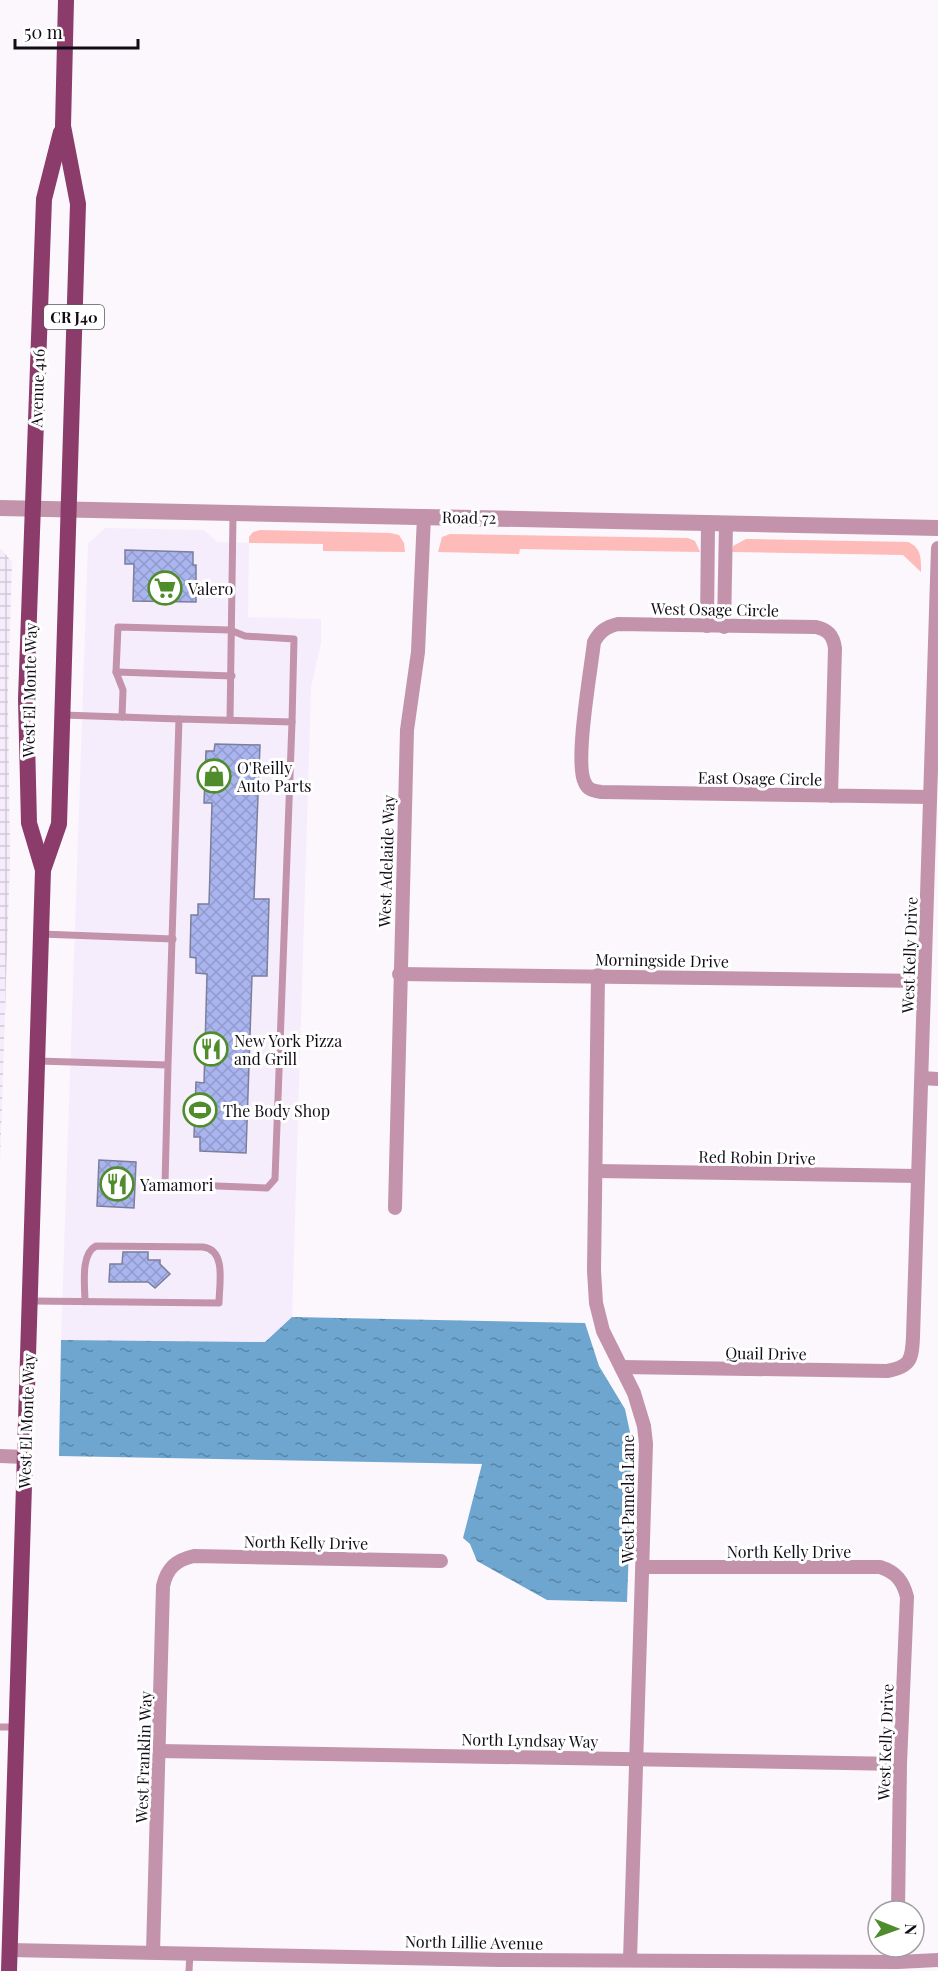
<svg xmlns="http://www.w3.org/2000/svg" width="938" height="1971" font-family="'Playfair Display',serif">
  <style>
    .built { fill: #f6edfc }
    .industrial { fill: url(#industrial-grid) }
    .park { fill: #fdbcb9 }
    .water { fill: url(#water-ripples) }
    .building { fill: url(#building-cross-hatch); stroke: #7a7f9c; stroke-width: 1.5 }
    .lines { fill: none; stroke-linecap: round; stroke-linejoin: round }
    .service { stroke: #c293ab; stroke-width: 7 }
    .minor { stroke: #c293ab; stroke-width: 14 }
    .tertiary { stroke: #c293ab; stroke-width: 16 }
    .primary { stroke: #8c3c6b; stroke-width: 16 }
    .labels { text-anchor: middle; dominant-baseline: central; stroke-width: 6; stroke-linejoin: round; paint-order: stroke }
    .shield { fill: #fff; stroke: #59555c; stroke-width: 1.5 }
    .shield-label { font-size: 15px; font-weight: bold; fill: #120c16 }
    .street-label { font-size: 16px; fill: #120c16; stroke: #fff }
    .poi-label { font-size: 16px; fill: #120c16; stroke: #fff; text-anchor: start }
  </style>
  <defs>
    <pattern id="industrial-grid" width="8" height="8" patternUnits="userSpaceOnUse" patternTransform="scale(1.5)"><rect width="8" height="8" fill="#f6edfc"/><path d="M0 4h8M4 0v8" fill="none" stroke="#d2cad7"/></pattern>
    <pattern id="water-ripples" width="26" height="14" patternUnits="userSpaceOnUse" patternTransform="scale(1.5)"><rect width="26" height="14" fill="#6ea6cf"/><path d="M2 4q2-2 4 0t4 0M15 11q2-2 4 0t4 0" fill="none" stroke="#5986a7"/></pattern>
    <pattern id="building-cross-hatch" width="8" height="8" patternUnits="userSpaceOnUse" patternTransform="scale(1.5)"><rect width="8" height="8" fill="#aab5ef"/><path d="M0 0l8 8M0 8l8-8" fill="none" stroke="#919acc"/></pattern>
  </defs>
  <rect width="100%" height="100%" fill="#fbf7fd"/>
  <path class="built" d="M105,528L204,530L217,542L249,543L248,617L321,619V643L311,687L292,1317L265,1342L61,1340L88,544Z"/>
  <path class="industrial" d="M0,548L12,562L8,694L10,859L0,1166Z"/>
  <g class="park">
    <path d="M260,530L390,533L399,535L404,543L405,552L323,551V544L249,543V537L253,532Z"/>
    <path d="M450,534L688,538L695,541L700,552L520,549L519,554L438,552L442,537Z"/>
    <path d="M746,539L908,542C922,548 921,559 921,572L903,555L732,552L733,546Z"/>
  </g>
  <path class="water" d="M292,1317L585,1323L599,1366L625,1409L631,1437L632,1465L627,1602L547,1600L477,1561L470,1544L463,1538L482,1464L59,1456L61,1340L265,1342Z"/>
  <g class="building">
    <path d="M125,550L193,552V565H196V602L133,601L134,564H125Z"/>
    <path d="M215,744L260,745L254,899H269L267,976H252L246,1153L200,1151V1137H194L196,1082L204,1083L207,974L196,973V958L190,957L191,915H198V904H209L212,803H204L206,751H214Z"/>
    <path d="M99,1160L136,1162L134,1208L97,1206Z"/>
    <path d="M123,1252H148V1260H160V1264L170,1274L155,1288L148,1282H109L110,1264H122Z"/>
  </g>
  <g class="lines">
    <g class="service">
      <path d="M116,672L232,676"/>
      <path d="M63,715L179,719"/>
      <path d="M122,717L123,690L116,672L118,627L230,630L245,636L294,639L292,722"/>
      <path d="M230,720L233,515"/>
      <path d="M41,934L173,939"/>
      <path d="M38,1061L168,1065L179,719L292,722L275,1179L267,1188L165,1184L168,1065"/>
      <path d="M31,1301L219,1303C219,1285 227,1250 203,1247L96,1246C80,1254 85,1286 85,1302"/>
      <path d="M0,1727H15"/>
      <path d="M189,1971L190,1953"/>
    </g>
    <g class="minor">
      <path d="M707,626L708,523"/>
      <path d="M724,627L726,523"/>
      <path d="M831,796L835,648C833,635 828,630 816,627L618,624C606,627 600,631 594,642C591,669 574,764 585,783C588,790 594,791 601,792L930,797"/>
      <path d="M399,974L924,981"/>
      <path d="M598,975L594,1271L596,1303L603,1331L634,1393L644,1426L646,1444L630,1960"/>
      <path d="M922,1078L938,1079"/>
      <path d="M596,1171L918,1176"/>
      <path d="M395,1208L407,730L418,652L424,516"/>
      <path d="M621,1367L887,1371C910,1367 912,1360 913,1337L938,548"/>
      <path d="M0,1456L25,1457"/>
      <path d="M643,1567H880C896,1572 903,1581 907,1597L900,1764L898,1911"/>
      <path d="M160,1751L900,1764"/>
      <path d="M9,1950L499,1960L898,1962L938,1960"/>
      <path d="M153,1952L163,1586C167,1568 176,1560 194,1556L441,1561"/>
    </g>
    <path class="tertiary" d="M0,508L938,528"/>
    <g class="primary">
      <path d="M43,870L29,823L26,699L44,199L61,132"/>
      <path d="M9,1971L43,870L59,824L78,204L63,126L66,0"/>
    </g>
  </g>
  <defs>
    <g id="supermarket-ring" transform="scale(1.725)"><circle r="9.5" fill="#fff" stroke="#4e8c2c" stroke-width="1.5"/><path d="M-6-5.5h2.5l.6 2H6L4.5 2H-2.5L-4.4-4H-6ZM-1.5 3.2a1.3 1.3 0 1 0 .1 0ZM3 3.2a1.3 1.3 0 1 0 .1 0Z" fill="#4e8c2c"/></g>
    <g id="shop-ring" transform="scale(1.725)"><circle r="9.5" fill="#fff" stroke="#4e8c2c" stroke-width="1.5"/><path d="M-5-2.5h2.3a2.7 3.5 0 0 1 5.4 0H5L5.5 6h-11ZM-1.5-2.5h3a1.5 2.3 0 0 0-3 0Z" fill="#4e8c2c"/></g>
    <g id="restaurant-ring" transform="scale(1.725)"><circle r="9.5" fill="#fff" stroke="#4e8c2c" stroke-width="1.5"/><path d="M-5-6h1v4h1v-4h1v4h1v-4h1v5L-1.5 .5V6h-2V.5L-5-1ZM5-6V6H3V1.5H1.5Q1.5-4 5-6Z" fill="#4e8c2c"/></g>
    <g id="stadium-ring" transform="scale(1.725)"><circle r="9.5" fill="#fff" stroke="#4e8c2c" stroke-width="1.5"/><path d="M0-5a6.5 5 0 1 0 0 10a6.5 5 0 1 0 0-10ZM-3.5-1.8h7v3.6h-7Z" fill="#4e8c2c"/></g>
  </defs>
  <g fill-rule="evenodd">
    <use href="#supermarket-ring" x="165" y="588"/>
    <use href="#shop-ring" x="214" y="776"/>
    <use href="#restaurant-ring" x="211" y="1049"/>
    <use href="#stadium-ring" x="200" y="1110"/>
    <use href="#restaurant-ring" x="117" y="1184"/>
  </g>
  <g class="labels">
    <rect class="shield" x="44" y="305" width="60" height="24" rx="4.5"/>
    <g class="shield-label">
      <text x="74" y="317">CR J40</text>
    </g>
    <g class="street-label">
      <text transform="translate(37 388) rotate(-88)">Avenue 416</text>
      <text transform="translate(469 517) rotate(1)">Road 72</text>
      <text transform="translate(715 609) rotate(1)">West Osage Circle</text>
      <text transform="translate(29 690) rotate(-89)">West El Monte Way</text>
      <text transform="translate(760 778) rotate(1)">East Osage Circle</text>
      <text transform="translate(386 861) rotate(-88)">West Adelaide Way</text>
      <text transform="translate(909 955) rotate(-88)">West Kelly Drive</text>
      <text transform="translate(662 960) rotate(1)">Morningside Drive</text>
      <text transform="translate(757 1157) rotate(1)">Red Robin Drive</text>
      <text transform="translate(766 1353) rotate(1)">Quail Drive</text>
      <text transform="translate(26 1421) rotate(-88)">West El Monte Way</text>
      <text transform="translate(627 1499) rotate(-90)">West Pamela Lane</text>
      <text transform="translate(306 1542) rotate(1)">North Kelly Drive</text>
      <text x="789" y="1551">North Kelly Drive</text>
      <text transform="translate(530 1740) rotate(1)">North Lyndsay Way</text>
      <text transform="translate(885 1742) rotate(-88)">West Kelly Drive</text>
      <text transform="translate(143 1757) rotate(-88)">West Franklin Way</text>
      <text transform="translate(474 1942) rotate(1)">North Lillie Avenue</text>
    </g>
    <g class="poi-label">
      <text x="188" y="588">Valero</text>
      <text x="237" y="767">O'Reilly<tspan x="237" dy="18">Auto Parts</tspan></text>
      <text x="234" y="1040">New York Pizza<tspan x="234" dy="18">and Grill</tspan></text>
      <text x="223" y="1110">The Body Shop</text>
      <text x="140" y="1184">Yamamori</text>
    </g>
  </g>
  <g transform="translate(896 1929) rotate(91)"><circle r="28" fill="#ffffff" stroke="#a09ea2" stroke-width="1.5"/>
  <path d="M0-4.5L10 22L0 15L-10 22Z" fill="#4e8c2c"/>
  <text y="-9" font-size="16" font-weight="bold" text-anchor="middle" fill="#120c16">N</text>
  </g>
  <path d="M15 39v9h123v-9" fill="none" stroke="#120c16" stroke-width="3"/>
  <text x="24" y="39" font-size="18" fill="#120c16" stroke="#ffffff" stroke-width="4.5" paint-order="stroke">50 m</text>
</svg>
